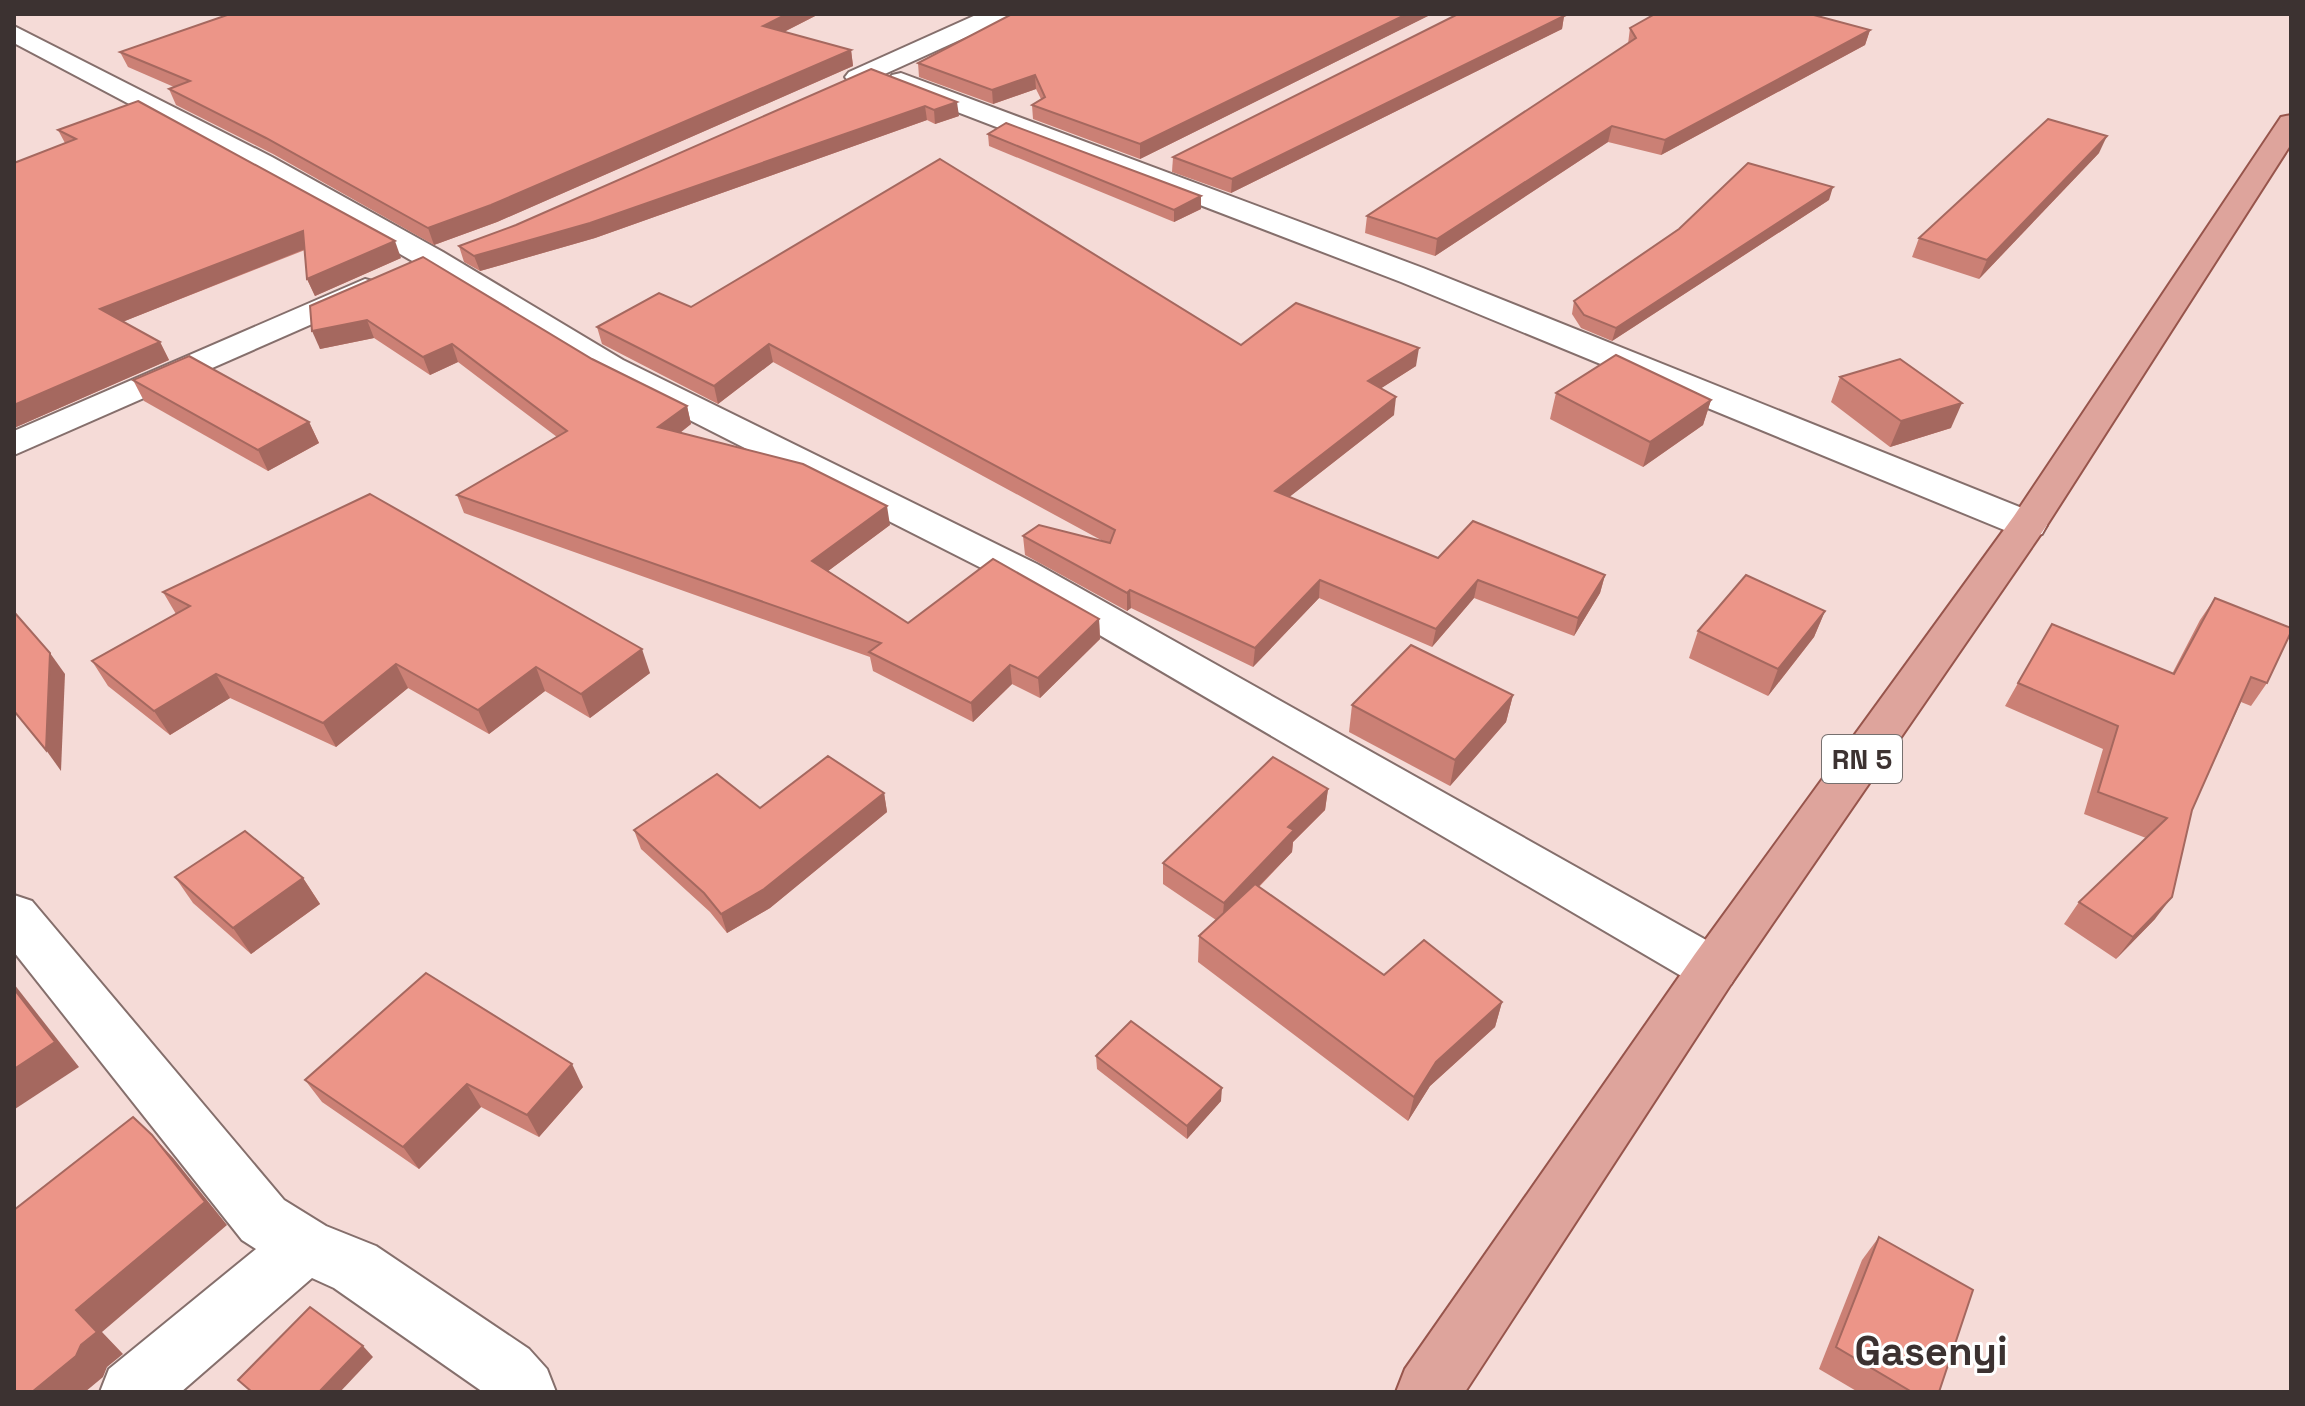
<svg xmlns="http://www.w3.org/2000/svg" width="2305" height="1406" font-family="'Space Grotesk',sans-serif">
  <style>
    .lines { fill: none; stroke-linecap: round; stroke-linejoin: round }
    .minor-casing { stroke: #856f6c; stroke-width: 4 }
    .major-casing { stroke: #97554c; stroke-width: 4 }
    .minor { fill: #fff; fill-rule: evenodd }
    .major { fill: #dea49c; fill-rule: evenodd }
    .wall { fill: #cb8075 }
    .shaded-wall { fill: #a5685f }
    .building { fill: #ec9588; stroke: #a5685f; stroke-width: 2 }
    .labels { text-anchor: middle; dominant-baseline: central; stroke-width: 6; stroke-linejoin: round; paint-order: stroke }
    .shield { fill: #fff; stroke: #76706f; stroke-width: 2 }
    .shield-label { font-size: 28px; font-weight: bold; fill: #3c3231 }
    .near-quarter-label { font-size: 40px; font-weight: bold; fill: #3c3231; stroke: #fff }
  </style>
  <rect width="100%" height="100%" fill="#f5dbd7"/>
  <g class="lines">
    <g class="minor-casing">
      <g id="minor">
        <path d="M978,14H1010L1006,19L867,82H849L845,77L849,72Z"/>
        <path d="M14,26L272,157L443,252L623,360L1037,564L1731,954L1739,969L1731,984L1713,990L1695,984L1009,582L599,374L421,266L252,169L14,43Z"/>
        <path d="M901,73L1423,268L2042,516L2047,525L2042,534L2028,537L2014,534L1401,282L892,87L888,81L892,75Z"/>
        <path d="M365,279L376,282L381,289L376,296L14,455V431Z"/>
        <path d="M14,895L32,901L284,1200L326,1226L376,1246L529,1349L547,1369L556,1392H483L334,1288L312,1278L181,1392H100L109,1369L256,1249L242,1240L14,952Z"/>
      </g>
    </g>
    <g class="major-casing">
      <path id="major" d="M2291,115V144L2047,525L1731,984L1465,1392H1396L1405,1369L1695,954L2014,516L2277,123L2281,117Z"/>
    </g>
    <use href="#minor" class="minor"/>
    <use href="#major" class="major"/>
  </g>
  <g class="wall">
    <path d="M230,14H819L784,32L851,50L853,66L497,222L434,245L273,154L176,105L169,89L174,87L128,67L120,52Z"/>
    <path d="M1432,14L1140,159L1033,119L1032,105L1041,99L1036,89L993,104L919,77L918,63Z"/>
    <path d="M1564,16L1562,29L1231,193L1172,172L1173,157Z"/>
    <path d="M1630,28L1870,30L1865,45L1661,155L1608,142L1435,256L1365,233L1367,216L1628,44Z"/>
    <path d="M871,69L959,116L935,124L927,120L595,238L480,271L464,262L459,246L516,225Z"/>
    <path d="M58,130L401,258L315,296L307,279L305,250L122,322L160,342L169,360L14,428V163L65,143Z"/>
    <path d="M988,134L1201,209L1174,222L989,146Z"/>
    <path d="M2099,153L1979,279L1912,257L1919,238Z"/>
    <path d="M1829,200L1612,341L1581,328L1572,314L1574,301Z"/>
    <path d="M310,306L592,359L687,406L691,424L680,433L890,525L828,571L908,623L1099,619L1100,639L1040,698L1012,684L973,722L873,671L870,657L464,513L457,495L557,437L458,362L430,375L374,338L320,349Z"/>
    <path d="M691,307L1241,345L1416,366L1381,388L1394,415L1289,497L1438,558L1605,575L1600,593L1574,636L1474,598L1432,647L1319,598L1253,667L1131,608L1127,611L1025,555L1023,536L1101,540L773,362L718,404L602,344L597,327Z"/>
    <path d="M1840,377L1951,428L1890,447L1831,402Z"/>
    <path d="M133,380L309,422L319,443L268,471L144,401Z"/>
    <path d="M1556,393L1711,400L1703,425L1643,467L1550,419Z"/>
    <path d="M163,592L650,673L590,718L545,691L489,734L408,688L336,747L230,698L170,735L108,686L92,661L176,614Z"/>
    <path d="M2215,598L2267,683L2251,706L2241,702L2192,810L2155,919L2116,959L2064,924L2079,902L2146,838L2084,814L2103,749L2005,706L2018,683L2172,674L2200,620Z"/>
    <path d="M1825,611L1814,637L1768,696L1689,658L1698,631Z"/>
    <path d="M1513,695L1506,722L1450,786L1349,732L1352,705Z"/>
    <path d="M1328,789L1325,810L1293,842L1292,852L1259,887L1384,975L1502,1002L1495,1027L1430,1086L1408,1121L1198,962L1199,936L1216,920L1163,884V863Z"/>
    <path d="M884,793L887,812L770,908L727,933L710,912L641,849L634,830L760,808Z"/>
    <path d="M175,877L303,878L320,904L251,954L193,903Z"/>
    <path d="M1096,1056L1221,1101L1187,1139L1097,1069Z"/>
    <path d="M305,1080L583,1087L539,1137L481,1107L419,1169L322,1102Z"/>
    <path d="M1879,1237L1939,1392H1858L1819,1369L1862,1260Z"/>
  </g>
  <g class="shaded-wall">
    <path d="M787,14H819L766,41L763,26Z"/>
    <path d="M1407,14H1432L1140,159V144Z"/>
    <path d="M1564,16L1562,29L1231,193L1232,179Z"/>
    <path d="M1870,30L1865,45L1661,155L1665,140Z"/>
    <path d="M851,50L853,66L497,222L434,245L428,228Z"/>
    <path d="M1035,75L1036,89L993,104L992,90Z"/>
    <path d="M957,102L959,116L935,124L934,110Z"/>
    <path d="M925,106L927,120L595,238L480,271L474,256Z"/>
    <path d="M1612,126L1608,142L1435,256L1437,239Z"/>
    <path d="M2107,136L2099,153L1979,279L1987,260Z"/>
    <path d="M1833,187L1829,200L1612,341L1616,328Z"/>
    <path d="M1201,196V209L1174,222V210Z"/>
    <path d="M303,231L310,247L110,327L100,309Z"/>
    <path d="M395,241L401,258L315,296L307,279Z"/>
    <path d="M367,320L374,338L320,349L312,331Z"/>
    <path d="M160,342L169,360L14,428V405Z"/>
    <path d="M452,344L458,362L430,375L423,357Z"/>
    <path d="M769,344L773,362L718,404L714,386Z"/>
    <path d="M1419,348L1416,366L1366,398L1368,381Z"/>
    <path d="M1396,397L1394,415L1274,509L1275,491Z"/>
    <path d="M1711,400L1703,425L1643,467L1650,442Z"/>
    <path d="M1962,403L1951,428L1890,447L1901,421Z"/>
    <path d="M687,406L691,424L663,446L658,427Z"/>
    <path d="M309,422L319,443L268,471L258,450Z"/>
    <path d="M887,506L890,525L816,580L812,561Z"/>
    <path d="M1605,575L1600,593L1574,636L1578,618Z"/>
    <path d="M1320,580L1319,598L1253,667L1255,648Z"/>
    <path d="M1478,580L1474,598L1432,647L1436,629Z"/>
    <path d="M1130,590L1131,608L1127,611V593Z"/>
    <path d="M1825,611L1814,637L1768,696L1778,669Z"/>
    <path d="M1099,619L1100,639L1040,698L1038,678Z"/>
    <path d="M642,649L650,673L590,718L581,694Z"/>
    <path d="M50,653L65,674L61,771L46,750Z"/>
    <path d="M396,664L408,688L336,747L323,723Z"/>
    <path d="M1010,665L1012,684L973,722L971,703Z"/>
    <path d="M536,667L545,691L489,734L478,710Z"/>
    <path d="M216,674L230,698L170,735L154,711Z"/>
    <path d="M1513,695L1506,722L1450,786L1455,760Z"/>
    <path d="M1328,789L1325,810L1293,842L1292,852L1222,924L1224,903L1288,827Z"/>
    <path d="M884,793L887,812L770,908L727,933L721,914Z"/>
    <path d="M303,878L320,904L251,954L233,928Z"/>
    <path d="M2172,897L2155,919L2116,959L2133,937Z"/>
    <path d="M14,984L79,1067L15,1109L14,1107Z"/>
    <path d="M1502,1002L1495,1027L1430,1086L1408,1121L1414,1097L1436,1062Z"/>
    <path d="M572,1064L583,1087L539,1137L527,1115Z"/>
    <path d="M467,1084L481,1107L419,1169L403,1147Z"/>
    <path d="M1222,1088L1221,1101L1187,1139V1126Z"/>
    <path d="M152,1135L174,1159L227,1225L102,1332L123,1354L107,1367L103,1377L85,1392H32L81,1345L76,1310Z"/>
    <path d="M363,1346L373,1357L340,1392H319Z"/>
  </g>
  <g class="building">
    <path d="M230,14H787L763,26L851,50L491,205L428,228L266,138L169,89L190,81L120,52Z"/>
    <path d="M1012,14H1407L1140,144L1032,105L1045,97L1035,75L992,90L918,63Z"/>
    <path d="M1458,14H1559L1564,16L1232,179L1173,157Z"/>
    <path d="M1655,14H1810L1870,30L1665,140L1612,126L1437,239L1367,216L1636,38L1630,28Z"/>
    <path d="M871,69L957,102L934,110L925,106L590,223L474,256L459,246L516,225Z"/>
    <path d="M138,101L395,241L307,279L303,231L100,309L160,342L14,405V163L76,139L58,130Z"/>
    <path d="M2048,119L2107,136L1987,260L1919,238Z"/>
    <path d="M1006,123L1201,196L1174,210L988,134Z"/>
    <path d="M940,159L1241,345L1296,303L1419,348L1368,381L1396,397L1275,491L1438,558L1473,521L1605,575L1578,618L1478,580L1436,629L1320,580L1255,648L1130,590L1127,593L1023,536L1039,525L1110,543L1115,530L769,344L714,386L597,327L659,293L691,307Z"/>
    <path d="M1748,163L1833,187L1616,328L1584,315L1574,301L1679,229Z"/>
    <path d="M423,257L592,359L687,406L658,427L803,464L887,506L812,561L908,623L993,559L1099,619L1038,678L1010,665L971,703L869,652L881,643L457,495L567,431L452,344L423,357L367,320L312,331L310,306Z"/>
    <path d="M1616,355L1711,400L1650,442L1556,393Z"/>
    <path d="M189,356L309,422L258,450L133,380Z"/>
    <path d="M1900,359L1962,403L1901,421L1840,377Z"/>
    <path d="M370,494L642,649L581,694L536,667L478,710L396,664L323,723L216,674L154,711L92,661L190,606L163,592Z"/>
    <path d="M1746,575L1825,611L1778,669L1698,631Z"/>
    <path d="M2215,598L2291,628V632L2267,683L2251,677L2192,810L2172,897L2133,937L2079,902L2167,818L2098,792L2118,726L2018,683L2052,624L2174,674Z"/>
    <path d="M14,612L50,653L46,750L14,711Z"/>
    <path d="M1411,645L1513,695L1455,760L1352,705Z"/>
    <path d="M828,756L884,793L764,889L721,914L704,893L634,830L717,774L760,808Z"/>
    <path d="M1273,757L1328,789L1288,827L1294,830L1224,903L1163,863Z"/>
    <path d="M245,831L303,878L233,928L175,877Z"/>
    <path d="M1255,884L1384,975L1424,940L1502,1002L1436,1062L1414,1097L1199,936Z"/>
    <path d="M426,973L572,1064L527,1115L467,1084L403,1147L305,1080Z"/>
    <path d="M14,989L55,1042L14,1069Z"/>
    <path d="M1131,1021L1222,1088L1187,1126L1096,1056Z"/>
    <path d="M133,1117L152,1135L205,1202L76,1310L97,1332L81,1345L76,1356L32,1392H14V1210Z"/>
    <path d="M1879,1237L1973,1290L1939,1392H1912L1836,1347Z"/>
    <path d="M310,1307L363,1346L319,1392H252L238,1380Z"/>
  </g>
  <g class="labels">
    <rect class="shield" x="1822" y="735" width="80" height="48" rx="6"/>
    <g class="shield-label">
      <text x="1862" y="759">RN 5</text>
    </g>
    <g class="near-quarter-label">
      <text x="1931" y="1351">Gasenyi</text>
    </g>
  </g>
  <rect width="2305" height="1406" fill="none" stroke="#3c3231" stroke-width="32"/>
</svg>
